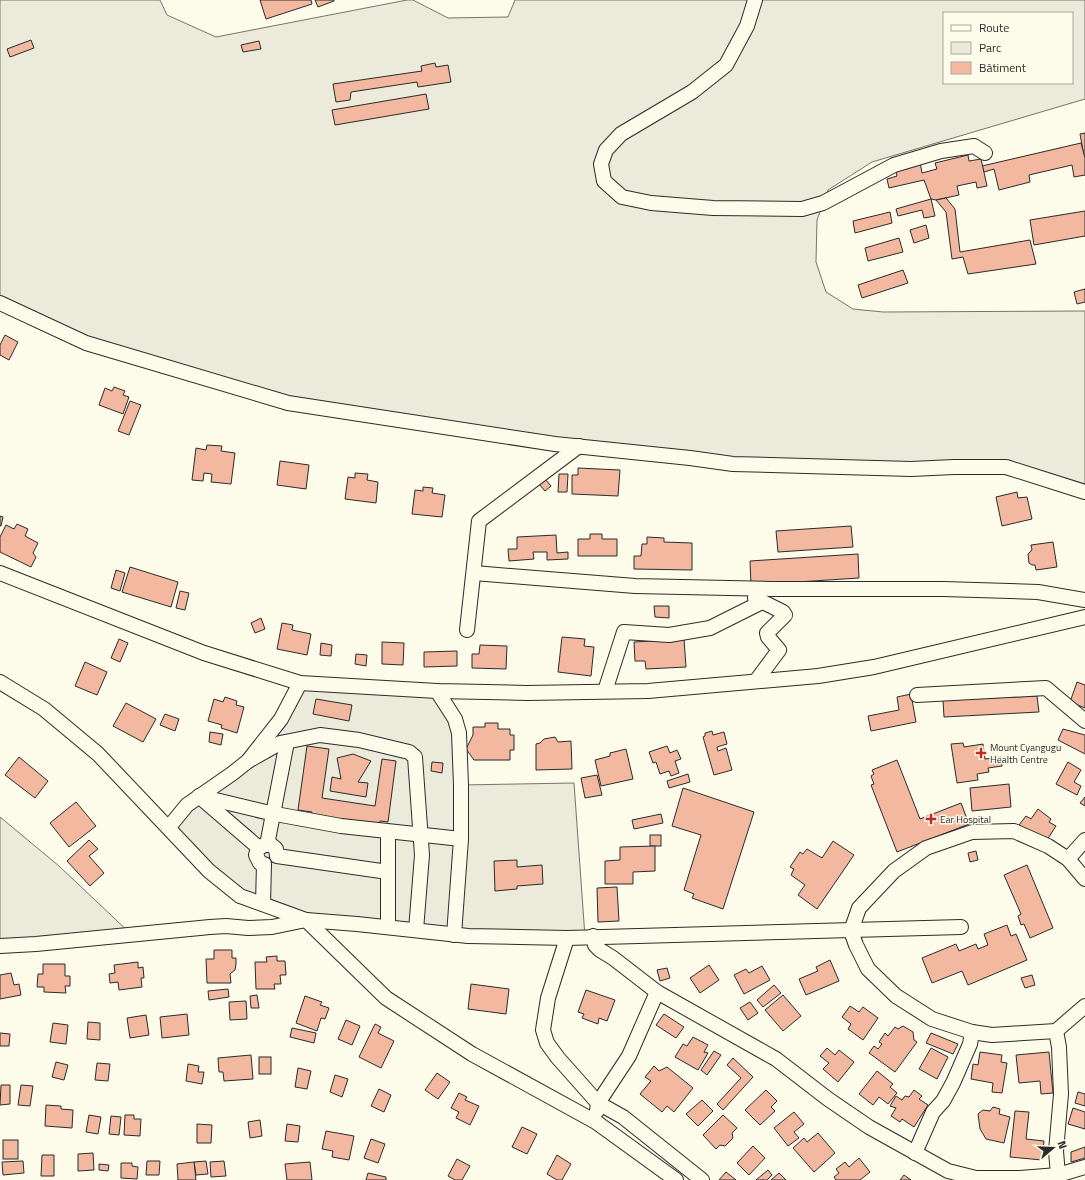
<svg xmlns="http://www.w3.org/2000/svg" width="1085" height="1180" font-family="'Titillium Web',sans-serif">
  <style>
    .green { fill: #ecebdb; stroke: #74746e; fill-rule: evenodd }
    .building { fill: #f2b8a0; stroke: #2b2b2b }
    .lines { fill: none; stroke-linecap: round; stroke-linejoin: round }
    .minor-casing { stroke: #2b2b2b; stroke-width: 16 }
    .minor { stroke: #fdfbea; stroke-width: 14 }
    .poi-dot { fill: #c62828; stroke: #fdfbea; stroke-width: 1.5 }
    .labels { text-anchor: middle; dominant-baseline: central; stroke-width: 3; stroke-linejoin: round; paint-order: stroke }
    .poi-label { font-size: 10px; fill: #2b2b2b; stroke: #fdfbea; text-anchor: start }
  </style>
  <rect width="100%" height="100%" fill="#fdfbea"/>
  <g class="green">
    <path d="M0,0H160L167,15L216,37L407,0H413L448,18L508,17L515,0H1085V99L872,162L828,190L817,220L816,262L826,292L853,309L883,312L1085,311V492L1006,467L759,465L288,403L86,343L0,303ZM944,13H1072V83H944Z"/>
    <path d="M300,683L437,691L455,719L461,785L574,783L585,937L357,924L239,898L166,832L233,773Z"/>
    <path d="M0,817L59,866L132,935L0,946Z"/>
  </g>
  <g class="building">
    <path d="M260,0H311L312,4L266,19Z"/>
    <path d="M315,0H334V1L318,7Z"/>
    <path d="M31,40L34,48L10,57L7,49Z"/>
    <path d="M259,41L261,49L243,52L241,45Z"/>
    <path d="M435,63L436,67L448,65L451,82L418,87L417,82L351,92L350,100L336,102L333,84L422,71L421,66Z"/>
    <path d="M426,94L429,109L335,125L332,110Z"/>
    <path d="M1085,133V155L1084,156L1080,134Z"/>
    <path d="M1081,143L1085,158V175L1074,177L1072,165L1029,175L1030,182L999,190L994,169L984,172L982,166Z"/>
    <path d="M968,155L969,161L981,159L987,186L977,188L976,182L957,186L959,195L936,200L931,199L924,180L889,188L887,179L897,176L895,168L920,162L922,173L937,169L935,163Z"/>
    <path d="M946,198L955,209L960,252L1030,240L1036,264L968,274L963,257L952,259L946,212L936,200Z"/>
    <path d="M931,199L935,216L924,218L922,210L898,216L896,209Z"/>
    <path d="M1085,211V236L1034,245L1030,220Z"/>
    <path d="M890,212L892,223L855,233L853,221Z"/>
    <path d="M926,225L929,238L914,243L910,230Z"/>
    <path d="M899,238L903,252L868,261L865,248Z"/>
    <path d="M903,270L908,283L862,298L858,285Z"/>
    <path d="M1085,289V302L1077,304L1074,292Z"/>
    <path d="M5,335L18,342L9,360L0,355V345Z"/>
    <path d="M114,387L125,391L123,395L129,397L123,414L99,405L105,388L112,391Z"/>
    <path d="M130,401L141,405L129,435L118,431Z"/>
    <path d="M207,445L222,446L221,451L235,453L231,484L211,482L212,474L204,473L203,481L192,480L196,448L206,450Z"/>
    <path d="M280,461L309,465L306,489L277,485Z"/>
    <path d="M578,468L620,470L618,496L572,494V475H578Z"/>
    <path d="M355,473L368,474L367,480L378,482L376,503L345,499L348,477L355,478Z"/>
    <path d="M559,474H568L567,492H558Z"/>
    <path d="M545,479L551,486L545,491L539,484Z"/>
    <path d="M423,487L433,488L432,493L445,495L442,517L412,514L415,490L423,491Z"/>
    <path d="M1017,492L1018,498L1027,497L1032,519L1002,526L996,497Z"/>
    <path d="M0,516L3,517L1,526H0Z"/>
    <path d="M17,524L28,529L25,536L38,543L33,553L36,557L31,567L0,552V537L6,525L14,529Z"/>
    <path d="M851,526L853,547L778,552L776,531Z"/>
    <path d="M590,534H602V539H617V556H578V539H590Z"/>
    <path d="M556,535L557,553L568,552V559L547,560V552H533L534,559L509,561L508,549H517V537Z"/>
    <path d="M647,537L664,538V542L692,543V570L634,569V556H641L642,544H647Z"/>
    <path d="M1053,542L1057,567L1036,570L1035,565H1032L1029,563L1028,554L1032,550L1031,545Z"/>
    <path d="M858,554L859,578L751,585L750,561Z"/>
    <path d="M130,567L178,582L171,607L122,592Z"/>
    <path d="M116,570L125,573L120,591L111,588Z"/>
    <path d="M180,591L189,593L185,610L176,608Z"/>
    <path d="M654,606H669V618L655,617Z"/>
    <path d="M261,618L265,629L255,633L251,623Z"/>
    <path d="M282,623L293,625L292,630L311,634L307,655L277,649Z"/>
    <path d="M562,637L585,639L584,646L594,647L591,676L558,672Z"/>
    <path d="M119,639L128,643L120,662L111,658Z"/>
    <path d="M684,639L686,667L646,669L645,661H635L634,642Z"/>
    <path d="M382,642L404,643L403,665L382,664Z"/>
    <path d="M321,643L332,645L331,656L320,655Z"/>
    <path d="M480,645L507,646L506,669L472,668V654H479Z"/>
    <path d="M457,651V666L424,667V652Z"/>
    <path d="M356,654L367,655L366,666L355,664Z"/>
    <path d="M85,662L107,672L97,695L75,686Z"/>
    <path d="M1077,682L1085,685V708L1070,702Z"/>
    <path d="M911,694L916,722L871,731L868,716L899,710L897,697Z"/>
    <path d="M1037,696L1039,712L944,717L943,700Z"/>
    <path d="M225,697L237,701L236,705L244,707L237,733L221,728L222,725L208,721L214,699L223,702Z"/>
    <path d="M316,699L352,705L349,721L313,714Z"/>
    <path d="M126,703L156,719L143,742L113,726Z"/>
    <path d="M165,714L179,719L175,731L160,725Z"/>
    <path d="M485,723H498V729H510V735H514V750H510V760H474L466,749L473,735V727H485Z"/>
    <path d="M1063,729L1085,735V754L1058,740Z"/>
    <path d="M712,731L713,735L724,732L727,744L717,747L718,751L726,748L732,770L714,775L703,737L705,736V733Z"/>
    <path d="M210,732L223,734L221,745L209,742Z"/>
    <path d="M555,737L558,742L571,741L572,769L536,770V744L540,743L544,739Z"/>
    <path d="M963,743L964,747L983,744L985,759L1001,757L1002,766L988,768L989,772L977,774L978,780L957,783L951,744Z"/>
    <path d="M307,746L329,749L322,798L375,806L382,759L396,761L388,822L380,821L379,828L311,818L312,812L298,810Z"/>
    <path d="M667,746L670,753L677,750L681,759L675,761L679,773L671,776L669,771L660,774L656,762L653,763L649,752Z"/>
    <path d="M626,749L633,779L601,786L595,760L610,756V753Z"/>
    <path d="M353,754L371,761L358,782L368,783L366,797L330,791L332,777L341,779L337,758Z"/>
    <path d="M19,757L48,781L35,798L5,775Z"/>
    <path d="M897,760L920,819L961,803L969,824L897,852L871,785L874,784L871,776L874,774L872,770Z"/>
    <path d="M432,762L443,763L442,773L431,771Z"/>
    <path d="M1068,762L1081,770L1074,782L1081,786L1077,795L1056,784Z"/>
    <path d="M688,774L690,782L669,788L667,781Z"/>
    <path d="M597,775L602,795L585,798L581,778Z"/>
    <path d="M1009,784L1011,807L972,811L970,788Z"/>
    <path d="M683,788L754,812L723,909L692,898L694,894L684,890L701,835L672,826Z"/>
    <path d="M1085,797V806L1080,803Z"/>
    <path d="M76,802L96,826L69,847L50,823Z"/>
    <path d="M1038,809L1051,819L1049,822L1056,826L1045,843L1019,825L1026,816L1031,819Z"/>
    <path d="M661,814L663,823L634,829L632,820Z"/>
    <rect x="650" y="835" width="11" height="11"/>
    <path d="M89,840L98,849L89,856L104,873L90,886L67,861Z"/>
    <path d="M833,841L854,855L817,909L798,895L805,885L791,875L794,869L790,867L800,852L803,854L807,849L822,858Z"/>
    <path d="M655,846V871L633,872V884H605V861L620,860V847Z"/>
    <path d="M976,851L978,860L970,862L968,853Z"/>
    <path d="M517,860V867L542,865L543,884L517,886V889L495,891L494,861Z"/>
    <path d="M1027,865L1053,928L1030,938L1024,924L1021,925L1018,916L1021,914L1004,875Z"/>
    <path d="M617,887L619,921L598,922L597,888Z"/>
    <path d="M1007,925L1011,936L1016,934L1027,960L968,985L962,971L932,983L922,958L956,944L959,951L976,944L978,949L988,945L984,934Z"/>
    <path d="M214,950H232V958H236V964L235,970L230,974L231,983H207L206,959H214Z"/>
    <path d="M277,956V961H285L286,975H280L281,984H274L275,989H256L255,962H267L266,957Z"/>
    <path d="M830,960L839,981L806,995L799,979L818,971L816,967Z"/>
    <path d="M138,962V968L143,967L144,978H141L142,987L119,990L118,982L110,983L109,974L115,973L114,965Z"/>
    <path d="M43,964H65V976H70V986H65L66,993L44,992V987H37L38,974H43Z"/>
    <path d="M709,965L719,980L700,993L690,978Z"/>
    <path d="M762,966L770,980L744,994L734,975L746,969L749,973Z"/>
    <path d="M667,968L670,978L660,981L657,970Z"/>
    <path d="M11,973L14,985L19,984L21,995L0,999V975Z"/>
    <path d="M1032,975L1035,985L1025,988L1021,978Z"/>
    <path d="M471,984L509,989L506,1014L468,1009Z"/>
    <path d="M774,985L781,993L763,1007L757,1000Z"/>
    <path d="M228,989L229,997L209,1000L208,991Z"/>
    <path d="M586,990L615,1000L607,1021L599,1018L598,1024L582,1018L584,1014L578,1012Z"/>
    <path d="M257,995L259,1008H251L250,996Z"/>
    <path d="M783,995L801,1016L783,1031L765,1010Z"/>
    <path d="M305,996L322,1002L320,1005L329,1008L325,1019L321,1018L317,1031L296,1023Z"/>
    <path d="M246,1001L247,1019L230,1020L229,1002Z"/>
    <path d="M750,1002L758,1013L748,1020L740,1008Z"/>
    <path d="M850,1006L859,1012L863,1007L878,1018L863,1040L848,1029L851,1024L842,1017Z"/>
    <path d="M187,1014L189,1035L162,1038L160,1017Z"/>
    <path d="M664,1014L684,1027L676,1038L656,1025Z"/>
    <path d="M146,1015L149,1035L130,1038L127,1018Z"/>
    <path d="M346,1020L360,1026L352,1045L338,1039Z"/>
    <path d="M88,1022L100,1023V1040L87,1039Z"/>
    <path d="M53,1023L68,1025L66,1044L50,1042Z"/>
    <path d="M375,1024L381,1027L378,1033L394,1041L381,1068L359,1057Z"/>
    <path d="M903,1026L913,1032L914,1040L917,1042L895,1072L869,1053L874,1046L878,1049L882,1044L879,1042L885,1033L888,1036L895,1027L898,1029Z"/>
    <path d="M292,1028L316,1033L314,1043L290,1037Z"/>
    <path d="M0,1033L10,1034L9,1046H0Z"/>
    <path d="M931,1033L958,1044L953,1054L926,1043Z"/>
    <path d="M693,1037L708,1045L704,1052L708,1053L698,1070L675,1057L683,1044L687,1046Z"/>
    <path d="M827,1048L835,1055L839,1050L854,1062L838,1082L823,1069L829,1063L820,1056Z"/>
    <path d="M931,1048L948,1057L937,1079L919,1069Z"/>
    <path d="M714,1051L721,1055L707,1075L701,1070Z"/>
    <path d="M980,1052L1002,1055L1001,1062L1007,1063L1002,1093L992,1092L993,1083L971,1079L973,1064L978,1065Z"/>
    <path d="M1049,1052L1053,1093L1041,1094L1040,1081L1019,1083L1016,1055Z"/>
    <path d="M251,1055L253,1079L224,1081L223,1072H219L218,1058Z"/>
    <rect x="259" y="1057" width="12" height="17"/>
    <path d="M733,1058L753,1077L723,1110L717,1104L741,1078L727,1065Z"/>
    <path d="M56,1062L68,1065L64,1080L52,1077Z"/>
    <path d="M97,1063L110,1064L108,1081L95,1080Z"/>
    <path d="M188,1064L199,1066L198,1072H204L202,1084L186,1081Z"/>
    <path d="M654,1066L659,1071L667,1067L693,1088L674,1112L667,1106L662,1112L640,1094L651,1081L645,1077Z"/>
    <path d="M298,1068L311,1071L307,1089L295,1087Z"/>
    <path d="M877,1071L893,1084L890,1087L897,1093L888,1104L879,1097L873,1105L859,1094Z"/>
    <path d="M437,1073L450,1082L438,1099L425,1090Z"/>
    <path d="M335,1075L348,1079L342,1097L330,1092Z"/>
    <path d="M1,1085H10V1104L0,1105Z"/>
    <path d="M21,1085L33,1086L30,1106L18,1105Z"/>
    <path d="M379,1089L391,1095L384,1112L371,1106Z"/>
    <path d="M766,1090L777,1101L771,1107L775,1111L760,1125L745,1110Z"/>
    <path d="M914,1090L922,1096L919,1099L928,1105L914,1127L902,1119L900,1122L891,1116L896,1108L890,1106L896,1096L902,1100L905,1096L909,1097Z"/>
    <path d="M1078,1092L1085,1094V1106L1075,1103Z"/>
    <path d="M459,1093L467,1097L465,1100L479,1106L470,1125L456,1118L459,1112L451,1108Z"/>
    <path d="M702,1100L713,1111L698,1126L686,1114Z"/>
    <path d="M46,1105L61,1106V1109L73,1110L72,1128L45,1126Z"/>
    <path d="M993,1107L1000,1109L999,1114L1010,1117L1004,1143L986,1139L980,1129L978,1114L983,1110L990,1111Z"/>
    <path d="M1073,1108L1085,1112V1129L1068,1124Z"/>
    <path d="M1015,1111L1029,1112L1026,1139L1044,1141L1042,1160L1010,1157Z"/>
    <path d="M794,1112L804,1124L794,1132L799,1138L788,1146L774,1128Z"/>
    <path d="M89,1115L101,1117L98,1134L86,1132Z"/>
    <path d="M125,1115H134V1119H141L140,1136L124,1135Z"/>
    <path d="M723,1115L737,1128L732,1133L733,1138L725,1146L720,1145L716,1149L703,1135Z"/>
    <path d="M111,1116L121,1117L119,1135L109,1134Z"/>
    <path d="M260,1120L262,1136L250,1138L248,1122Z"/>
    <path d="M197,1124L212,1125L211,1143H197Z"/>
    <path d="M287,1124L300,1126L298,1142L285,1141Z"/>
    <path d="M522,1127L537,1134L527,1154L512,1147Z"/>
    <path d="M326,1131L354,1136L349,1160L332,1157L333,1151L322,1149Z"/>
    <path d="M818,1133L835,1153L814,1172L793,1148L804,1138L807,1142Z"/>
    <path d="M371,1139L385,1144L378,1163L364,1158Z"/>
    <rect x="3" y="1140" width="15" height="19"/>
    <path d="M753,1146L765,1158L749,1175L737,1163Z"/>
    <path d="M1085,1147V1158L1071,1162V1152Z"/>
    <path d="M93,1153L94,1170L78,1171V1154Z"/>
    <path d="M42,1155H54V1176H41Z"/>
    <path d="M557,1155L571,1164L562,1180H557L547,1174Z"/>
    <path d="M859,1158L870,1172L860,1180H836L834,1177L839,1173L836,1169L845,1162L849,1167Z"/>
    <path d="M457,1159L470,1166L462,1180H455L448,1176Z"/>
    <path d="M23,1161L24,1173L3,1175L2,1162Z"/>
    <path d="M147,1161H160L159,1175H146Z"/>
    <path d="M206,1161L208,1174L196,1175L194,1162Z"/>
    <path d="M224,1161L226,1176L211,1177L210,1162Z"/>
    <path d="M194,1162L196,1180H178L177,1164Z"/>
    <path d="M310,1162L312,1180H287L285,1164Z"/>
    <path d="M121,1163H132V1166L138,1167L137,1179L121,1178Z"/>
    <path d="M99,1164L109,1165L108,1171L99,1170Z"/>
    <path d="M768,1170L772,1175L767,1180H756Z"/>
    <path d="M726,1172L736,1180H719Z"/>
    <path d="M368,1173L386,1177V1180H366Z"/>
    <path d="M779,1173L786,1180H771Z"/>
    <path d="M904,1175L911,1180H900Z"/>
  </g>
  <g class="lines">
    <g class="minor-casing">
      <g id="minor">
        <path d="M755,0L747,26L726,65L692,92L621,134L606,150L601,164L604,181L622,197L651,203L713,208L802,209L823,203L894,165L941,151L974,146L985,153"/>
        <path d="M0,303L86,343L288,403L555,444L690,458L733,464L911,469L954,467H1006L1085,492"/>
        <path d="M0,573L204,653L300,683L437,691L527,693L648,691L818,676L874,667L1085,617"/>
        <path d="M474,573L635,586L772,589H943L1038,592L1085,600"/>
        <path d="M755,598L783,612L785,615L767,633L768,637L779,650L756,681"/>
        <path d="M467,630L479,521L579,446"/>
        <path d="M0,682L44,709L98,754L209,871L240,896L306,920L386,998L472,1054L596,1122L676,1180"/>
        <path d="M437,691L455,719L459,733L461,785V839"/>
        <path d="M605,691L624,632L669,635L710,628L762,602"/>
        <path d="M917,695L1046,688L1085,721"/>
        <path d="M248,761L280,743L320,735L359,740L409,752L415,757L422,855L416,930"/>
        <path d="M199,796L270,813L341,826L461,839L454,935"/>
        <path d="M201,798L259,848"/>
        <path d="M169,827L187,805L233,773L248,761L281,719L300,683"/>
        <path d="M267,845L287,742"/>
        <path d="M1068,859L1085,840"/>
        <path d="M1085,879L1068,859L1048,846L1014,831L972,832L926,848L894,871L859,908L851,931L856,945L868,969L896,996L932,1019L972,1032L992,1035L1056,1031L1085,1006"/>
        <path d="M263,904L264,864L260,863L256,855L258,849L264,845L270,844L276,849L277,856L388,872V832"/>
        <path d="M388,927V872"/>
        <path d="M593,936L595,945L600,950L613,958L657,992L776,1059L828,1099L869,1127L948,1171L976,1178H1020L1058,1175L1085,1167"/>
        <path d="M567,938L548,998L543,1030L547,1043L558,1058L598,1103L597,1111"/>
        <path d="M0,946L36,944L210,927L226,926L248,928L272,927L306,920L357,924L468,936L567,938L961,927"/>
        <path d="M657,992L629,1056L598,1103L623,1117L702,1180"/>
        <path d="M1056,1031L1059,1047L1061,1094L1056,1151L1058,1175"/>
        <path d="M915,1153L933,1112L943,1101L953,1083L970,1044L972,1032"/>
      </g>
    </g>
    <use href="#minor" class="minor"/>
  </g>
  <g class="poi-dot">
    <path d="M979 747h4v4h4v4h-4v4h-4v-4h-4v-4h4z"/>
    <path d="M929 813h4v4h4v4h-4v4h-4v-4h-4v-4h4z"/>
  </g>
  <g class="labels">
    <g class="poi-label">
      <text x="990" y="747">Mount Cyangugu<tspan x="990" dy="12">Health Centre</tspan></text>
      <text x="940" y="819">Ear Hospital</text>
    </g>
  </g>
  <rect x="943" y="12" width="130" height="72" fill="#fdfbea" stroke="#a9a89e"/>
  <rect x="951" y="25" width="20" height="6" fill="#fdfbea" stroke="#a9a89e"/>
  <text x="979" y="32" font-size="12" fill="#2b2b2b">Route</text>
  <rect x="951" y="42" width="20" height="12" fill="#ecebdb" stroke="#a9a89e"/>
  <text x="979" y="52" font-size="12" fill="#2b2b2b">Parc</text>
  <rect x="951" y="62" width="20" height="12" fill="#f2b8a0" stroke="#a9a89e"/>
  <text x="979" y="72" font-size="12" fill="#2b2b2b">Bâtiment</text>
  <g transform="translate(1053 1148) rotate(71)" stroke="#fdfbea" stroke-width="3" paint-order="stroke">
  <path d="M0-3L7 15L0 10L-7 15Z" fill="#2b2b2b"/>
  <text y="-6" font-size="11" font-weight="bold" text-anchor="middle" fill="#2b2b2b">N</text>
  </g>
</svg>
